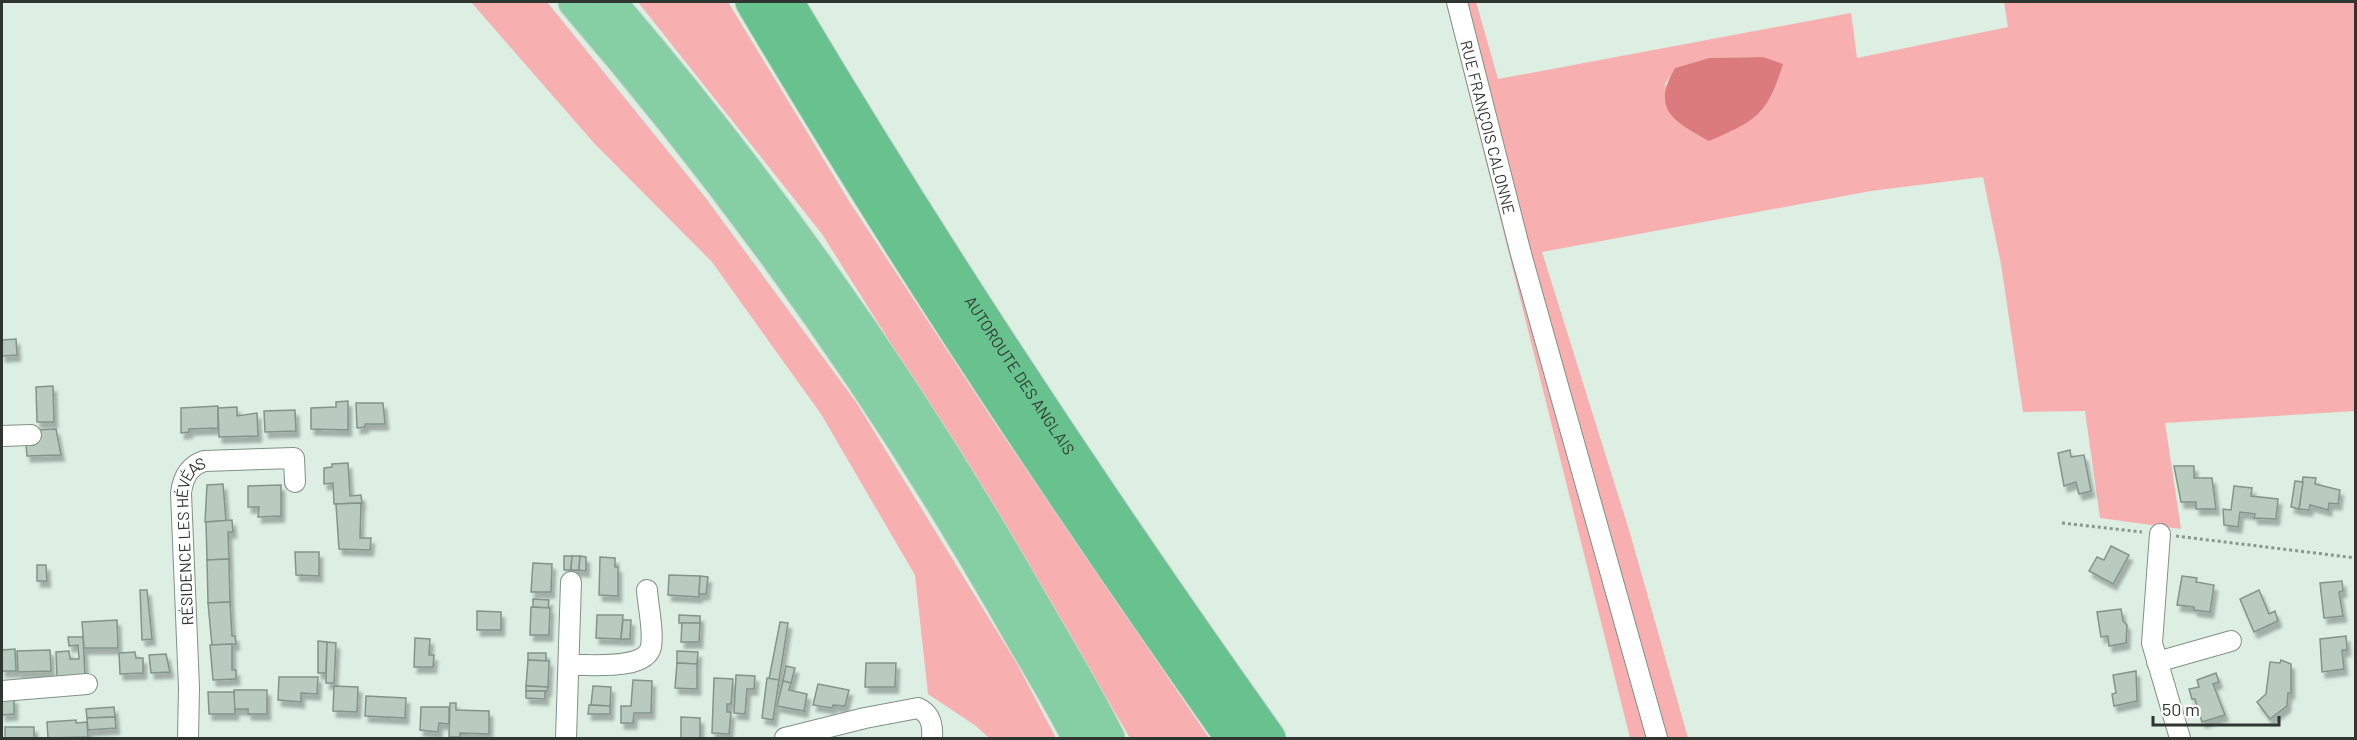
<svg xmlns="http://www.w3.org/2000/svg" width="2357" height="740" font-family="Barlow,sans-serif">
  <style>
    .green { fill: #f7afaf; fill-rule: evenodd }
    .water { fill: #db7b7e }
    .building { fill: #b9cbbf; stroke: #839489; stroke-width: 1.5; filter: url(#shadow) }
    .lines { fill: none; stroke-linecap: round; stroke-linejoin: round }
    .minor-casing { stroke: #809186; stroke-width: 22 }
    .trunk-casing { stroke: #d1d3d2; stroke-width: 35 }
    .motorway-casing { stroke: #d1d3d2; stroke-width: 35 }
    .path { stroke: #8a978e; stroke-width: 3; stroke-dasharray: 3 3; stroke-linecap: butt }
    .minor { stroke: #fff; stroke-width: 20 }
    .trunk { stroke: #86cea4; stroke-width: 33 }
    .motorway { stroke: #68c28e; stroke-width: 33 }
    .labels { text-anchor: middle; dominant-baseline: central; stroke-width: 5; stroke-linejoin: round; paint-order: stroke }
    .street-label { font-size: 16px; fill: #2f3631; stroke: #fff }
  </style>
  <defs>
    <filter id="shadow"><feDropShadow dx="3.5" dy="6" stdDeviation="1.5" flood-color="#0004"/></filter>
  </defs>
  <rect width="100%" height="100%" fill="#dcefe2"/>
  <g class="green">
    <path d="M471,2H547L705,197L856,402L1017,664L1056,738H989L976,726L928,694L915,575L821,414L712,262L594,143Z"/>
    <path d="M638,2H728L849,201L994,422L1209,738H1130L996,510L822,234Z"/>
    <path d="M1446,2H1476L1498,79L1851,13L1857,58L2008,27L2004,2H2355V411L2165,423L2181,529L2100,518L2085,411L2023,412L2001,264L1983,177L1871,191L1542,252L1629,530L1688,738H1630ZM1763,57L1664,86L1675,68L1709,58Z"/>
  </g>
  <path class="water" d="M1763,57L1783,64C1767,115 1757,120 1709,141C1675,122 1650,110 1675,68L1709,58Z"/>
  <g class="building">
    <path d="M16,339L17,355L2,356V340Z"/>
    <path d="M53,386L54,422H37L36,387Z"/>
    <path d="M348,401V430L311,429V408L336,407V402Z"/>
    <path d="M356,403H383L385,424H365V427L357,428Z"/>
    <path d="M218,406V428L189,429V432L181,433V408Z"/>
    <path d="M237,407V416L257,413L258,436L219,437L218,408Z"/>
    <path d="M295,410L296,431L265,432L264,411Z"/>
    <path d="M56,429L61,455L27,456L26,445H34L32,430Z"/>
    <path d="M2070,450L2071,457L2084,455L2091,491L2079,494L2076,482L2064,486L2058,453Z"/>
    <path d="M348,463L350,496L361,495L362,503L334,504L333,483L324,484V468L332,467V464Z"/>
    <path d="M2174,466H2194V478H2212L2216,509H2196V502H2181Z"/>
    <path d="M2303,477L2316,478L2315,484L2340,490L2338,504L2329,503L2328,510L2310,505L2309,510L2299,509Z"/>
    <path d="M2295,481L2303,482L2299,509L2291,507Z"/>
    <path d="M223,484L226,521L205,522L207,485Z"/>
    <path d="M281,485V516L258,517L259,507H248V486Z"/>
    <path d="M2234,486L2252,488L2251,496L2278,499L2276,519L2254,518L2255,514L2240,512L2238,527L2224,525L2223,509L2231,510Z"/>
    <path d="M361,503L360,538H371L370,550L339,549L336,504Z"/>
    <path d="M232,520L233,532H228L229,559L207,560L206,522Z"/>
    <path d="M2111,546L2129,555L2113,584L2089,571L2097,557L2104,560Z"/>
    <path d="M295,552H319V576L296,575Z"/>
    <path d="M564,556H572L571,570H564Z"/>
    <path d="M572,556H580L579,570H571Z"/>
    <path d="M580,556L586,557V571L579,570Z"/>
    <path d="M600,557L615,558V567H618V596L599,595Z"/>
    <path d="M229,559L230,602L208,603L207,560Z"/>
    <path d="M533,563L552,564L551,592H531Z"/>
    <path d="M37,565H46L47,581H37Z"/>
    <path d="M669,575L700,576L699,597L668,595Z"/>
    <path d="M700,576L708,577L706,594H699Z"/>
    <path d="M2182,576L2197,578L2196,582L2214,585L2210,612L2194,610V607L2177,605Z"/>
    <path d="M2342,581L2343,591L2339,592L2343,616L2324,618L2320,583Z"/>
    <path d="M140,590H147L152,639L142,640Z"/>
    <path d="M2259,590L2269,614L2275,611L2278,621L2254,632L2240,599Z"/>
    <path d="M533,599L549,600L548,608L533,607Z"/>
    <path d="M230,602L232,636H235L236,644L212,645L208,603Z"/>
    <path d="M531,607L550,608L549,635H530Z"/>
    <path d="M2121,609L2123,621L2127,625L2126,643L2109,646L2108,636L2101,637L2097,612Z"/>
    <path d="M477,611L501,612V630H477Z"/>
    <path d="M597,615H623L621,639L596,638Z"/>
    <path d="M679,615L700,616V623H679Z"/>
    <path d="M117,620L118,648H84L82,622Z"/>
    <path d="M623,620H631L630,639H621Z"/>
    <path d="M780,622L788,623L779,680L769,679Z"/>
    <path d="M682,623H700L699,642H681Z"/>
    <path d="M2346,636L2347,650H2342L2344,669L2322,672L2320,639Z"/>
    <path d="M68,637H83L85,676L57,677L56,652L69,651L70,659H79L78,645L69,646Z"/>
    <path d="M415,638L430,639L429,655H434L433,667H414Z"/>
    <path d="M318,641L327,642L326,673H318Z"/>
    <path d="M327,642L336,643L334,683H326Z"/>
    <path d="M232,644V670H236V679L213,680L210,645Z"/>
    <path d="M15,649L16,671H2V650Z"/>
    <path d="M50,650L51,671L18,672L17,651Z"/>
    <path d="M677,651L698,652L697,664L677,663Z"/>
    <path d="M135,652L136,658H143V673L120,674L119,653Z"/>
    <path d="M528,653H546V661L528,660Z"/>
    <path d="M166,654L170,672L151,673L149,655Z"/>
    <path d="M528,660L549,661L548,687L526,686Z"/>
    <path d="M2281,660L2291,664V693H2288L2287,706L2270,719L2257,702L2266,694L2270,662L2280,663Z"/>
    <path d="M677,663L697,664V689L675,688Z"/>
    <path d="M866,663H896L895,687H865Z"/>
    <path d="M786,666L795,668L791,683L783,681Z"/>
    <path d="M2136,671L2137,701L2114,706L2112,694L2116,693L2113,675Z"/>
    <path d="M2216,673L2219,682L2213,684L2225,715L2202,722L2195,699H2192L2189,689L2199,687L2197,680Z"/>
    <path d="M736,675L755,676L754,689H747L745,714L734,713Z"/>
    <path d="M279,677H318L317,694L301,693V702L278,700Z"/>
    <path d="M714,678L733,679L731,704H727V712H731L729,734L712,733Z"/>
    <path d="M767,678L779,680L773,720L762,718Z"/>
    <path d="M633,680L652,681L651,713H634L633,723H621V706H631Z"/>
    <path d="M783,681L791,683L789,690L807,694L804,711L777,706Z"/>
    <path d="M818,684L849,690L845,706L833,705L832,708L813,705Z"/>
    <path d="M334,686L358,687L357,712L333,711Z"/>
    <path d="M526,686L548,687L547,691H526Z"/>
    <path d="M593,686L611,687L610,706L591,705Z"/>
    <path d="M234,690H267V714H248V709H234Z"/>
    <path d="M526,691H545V699L526,698Z"/>
    <path d="M208,692H234L235,714H209Z"/>
    <path d="M366,696L406,698L405,718L365,716Z"/>
    <path d="M2,698H14V714L2,715Z"/>
    <path d="M450,703H456V710L489,711V734L460,733V737H449Z"/>
    <path d="M589,705L610,706V714H588Z"/>
    <path d="M114,707L115,717L87,718L86,709Z"/>
    <path d="M421,707H449V724L439,723L438,732L420,730Z"/>
    <path d="M115,717L116,728L88,730L87,718Z"/>
    <path d="M681,717L700,718V738H681Z"/>
    <path d="M76,720V723L87,722L88,737L48,738L47,722Z"/>
    <rect x="5" y="727" width="29" height="11"/>
  </g>
  <g class="lines">
    <g class="minor-casing">
      <g id="minor">
        <path id="s1" d="M1457,2L1521,254L1657,738"/>
        <path d="M2,436L31,435"/>
        <path d="M2160,534L2152,643L2180,738"/>
        <path d="M2157,662L2231,641"/>
        <path d="M569,665C589,664 645,671 651,647C654,630 648,607 647,590"/>
        <path d="M2,691L87,684"/>
        <path id="s2" d="M188,738L189,688L181,493C183,477 189,466 204,461L294,458L295,482"/>
        <path d="M566,738L571,582"/>
        <path d="M785,738L865,718L918,708C931,714 933,725 932,738"/>
      </g>
    </g>
    <g class="trunk-casing">
      <g id="trunk">
        <path d="M575,2C736,189 880,390 1003,604C1028,649 1056,693 1079,738"/>
        <path d="M609,2C767,186 907,385 1028,596C1055,643 1084,690 1108,738"/>
      </g>
    </g>
    <g class="motorway-casing">
      <g id="motorway">
        <path d="M752,2C901,254 1063,499 1232,738"/>
        <path id="s3" d="M787,2C937,254 1099,499 1269,738"/>
      </g>
    </g>
    <g class="path">
      <path d="M2062,523L2142,532"/>
      <path d="M2176,536L2356,558"/>
    </g>
    <use href="#minor" class="minor"/>
    <use href="#trunk" class="trunk"/>
    <use href="#motorway" class="motorway"/>
  </g>
  <g class="labels">
    <g class="street-label">
      <text stroke="none"><textPath href="#s1" startOffset="129">RUE FRANÇOIS CALONNE</textPath></text>
      <text stroke="none"><textPath href="#s3" startOffset="440">AUTOROUTE DES ANGLAIS</textPath></text>
      <text stroke="none"><textPath href="#s2" startOffset="200">RÉSIDENCE LES HÉVÉAS</textPath></text>
    </g>
  </g>
  <rect width="2357" height="740" fill="none" stroke="#2f3631" stroke-width="6"/>
  <path d="M2153 716v9h126v-9" fill="none" stroke="#2f3631" stroke-width="3"/>
  <text x="2162" y="716" font-size="18" fill="#2f3631" stroke="#ffffff" stroke-width="4.5" paint-order="stroke">50 m</text>
</svg>
